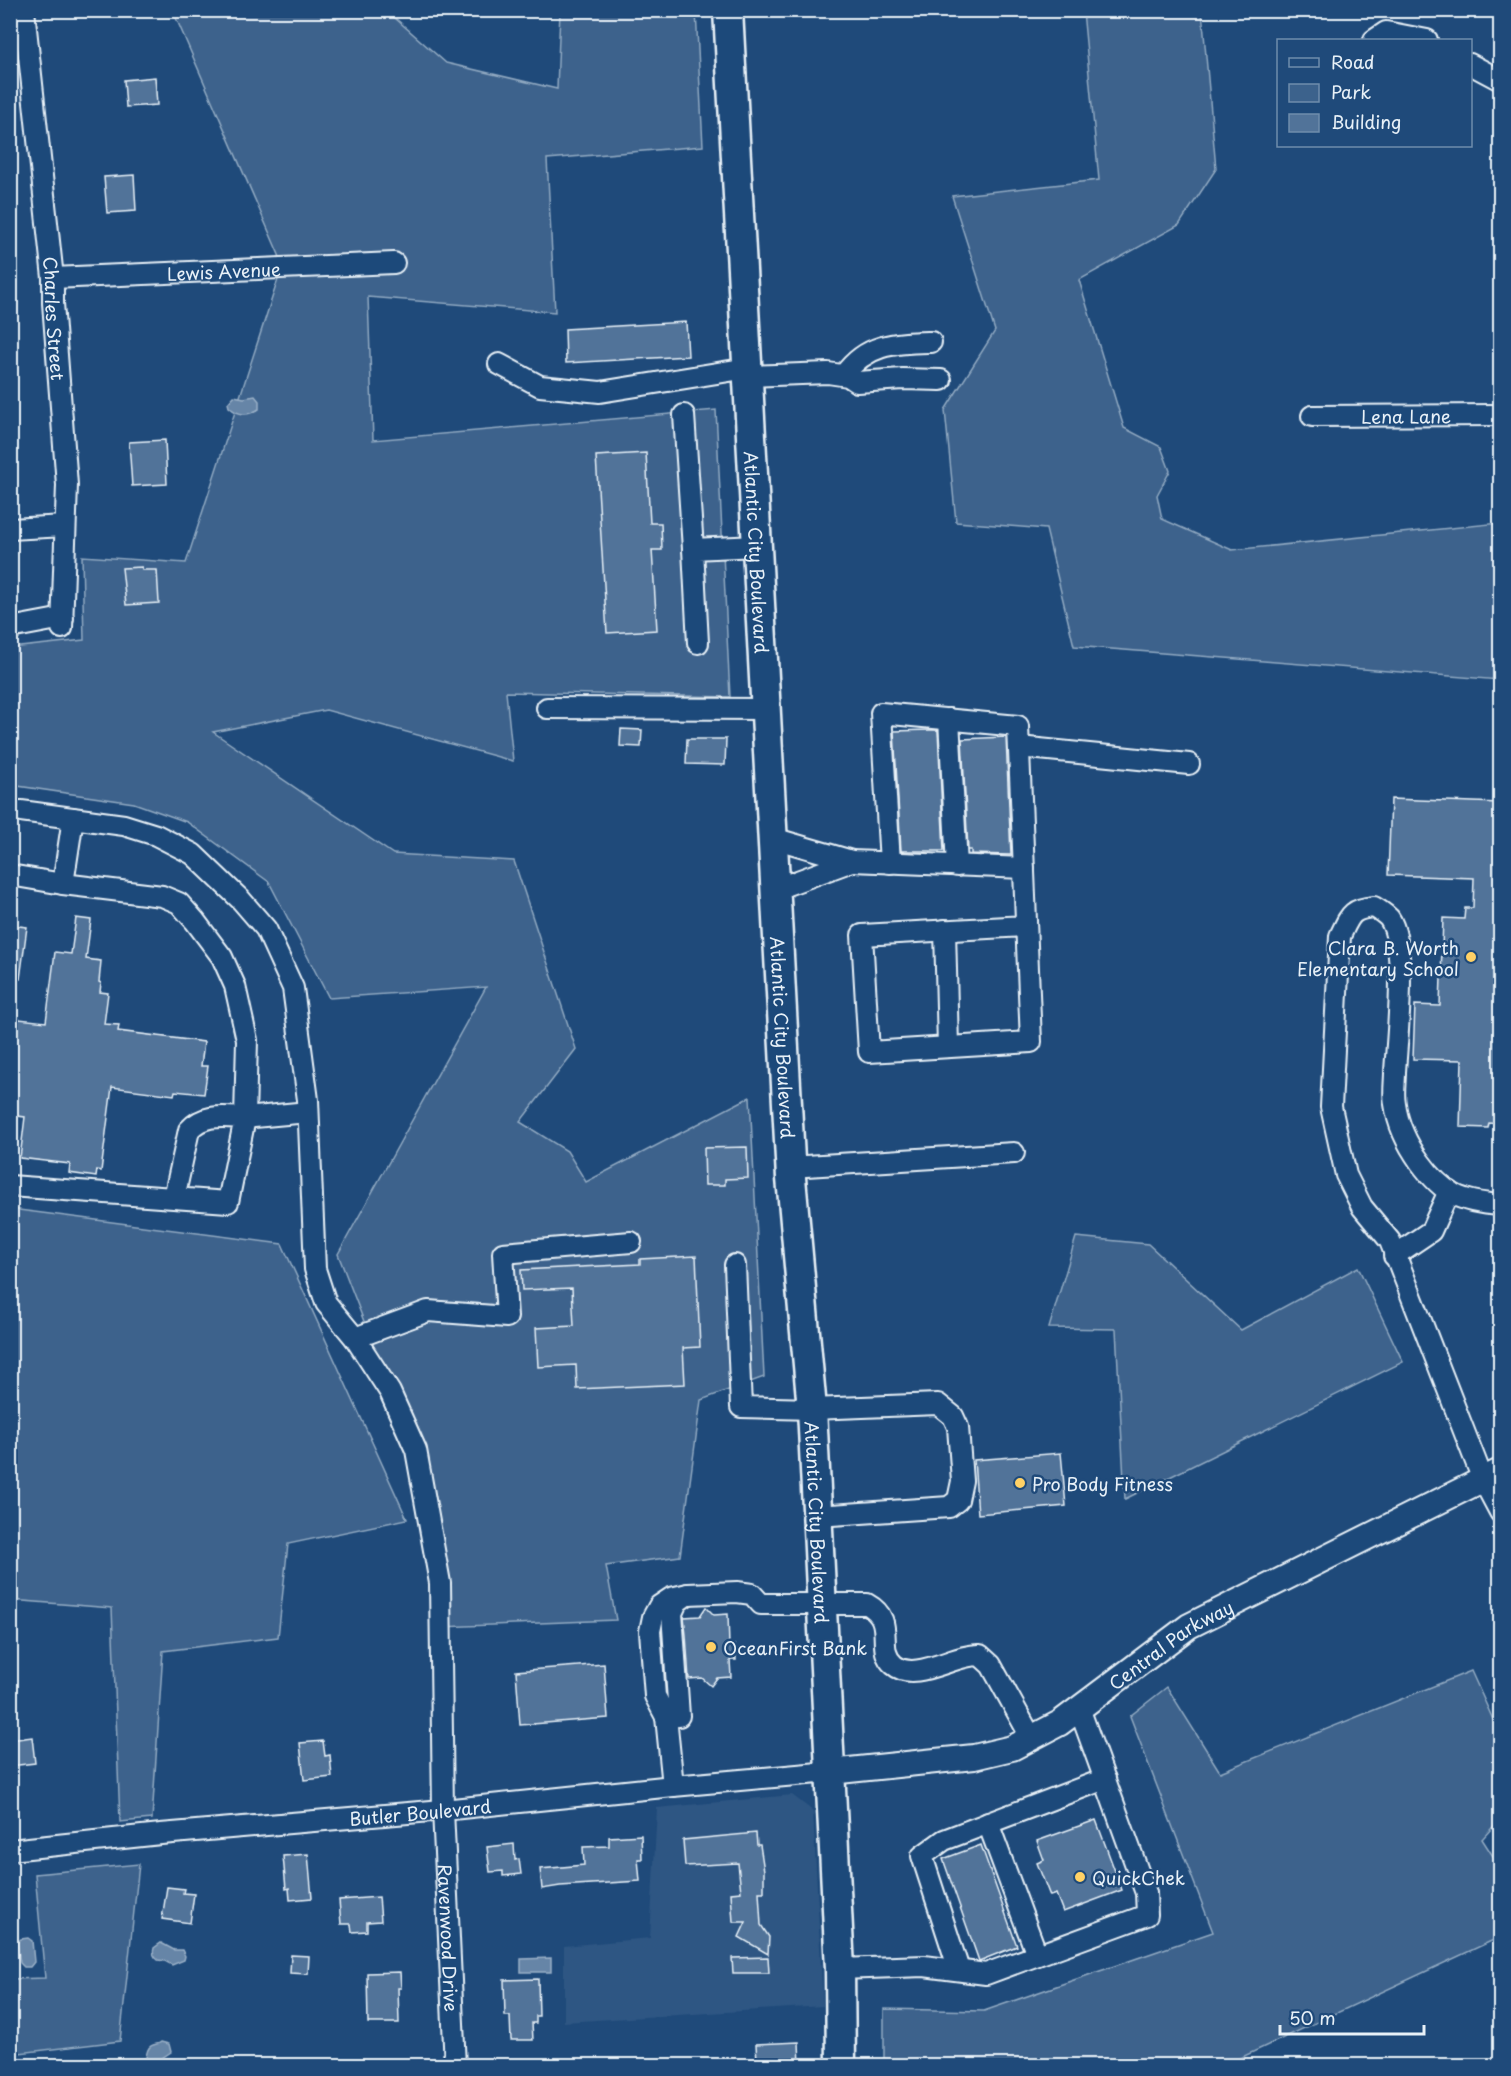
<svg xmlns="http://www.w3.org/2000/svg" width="1511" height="2076" font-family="'Playpen Sans',sans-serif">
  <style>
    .built { fill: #2e5683 }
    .green { fill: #3c628c; stroke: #92aac2; stroke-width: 1.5 }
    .water { fill: #6685a7; stroke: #9ab0c7; stroke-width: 1.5 }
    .building { fill: #517399; stroke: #e8f1f8; stroke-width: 1.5 }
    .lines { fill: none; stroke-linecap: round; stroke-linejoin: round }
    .minor-casing { stroke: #e8f1f8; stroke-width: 24 }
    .major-casing { stroke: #e8f1f8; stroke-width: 28 }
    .highway-casing { stroke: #e8f1f8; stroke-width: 33 }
    .minor { stroke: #1f4a7a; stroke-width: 20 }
    .major { stroke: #1f4a7a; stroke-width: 24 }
    .highway { stroke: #1f4a7a; stroke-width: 28 }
    .poi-dot { fill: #ffd166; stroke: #1f4a7a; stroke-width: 2 }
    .labels { text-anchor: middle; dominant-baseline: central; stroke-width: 5; stroke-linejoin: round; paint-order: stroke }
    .street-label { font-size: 18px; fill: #e8f1f8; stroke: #1f4a7a }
    .poi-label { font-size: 18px; fill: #e8f1f8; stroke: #1f4a7a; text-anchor: start }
  </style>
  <rect width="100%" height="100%" fill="#1f4a7a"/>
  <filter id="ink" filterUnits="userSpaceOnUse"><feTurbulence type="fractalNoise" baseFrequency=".0167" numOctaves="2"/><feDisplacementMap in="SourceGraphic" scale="12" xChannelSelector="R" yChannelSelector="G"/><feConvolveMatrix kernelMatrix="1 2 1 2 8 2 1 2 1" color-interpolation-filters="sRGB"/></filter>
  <g filter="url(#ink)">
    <path class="built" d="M792,1795L813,1811L823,2006L564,2022V1946L650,1938L657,1808Z"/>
    <g class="green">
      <path d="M173,11H387L446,63L557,89L560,11H696L703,146L547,159L555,312L368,297L373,440L716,410L730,697L506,692L513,761L326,710L213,732L393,854L514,861L576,1049L520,1122L567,1151L586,1182L750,1097L764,1377L701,1400L680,1556L606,1566L616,1620L440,1627L439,1516L338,1254L486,987L329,998L269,882L187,822L134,803L11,785V648L84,640L82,556L186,563L283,264Z"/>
      <path d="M1083,11H1202L1216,169L1179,225L1079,280L1124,428L1161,447L1170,471L1157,495L1162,519L1232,550L1500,523V680L1074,646L1046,529L956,522L945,410L995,331L952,196L1099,180Z"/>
      <path d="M11,1209L282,1244L407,1519L288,1544L278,1637L163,1651L152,1819L120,1822L112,1608L11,1600Z"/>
      <path d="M1076,1237L1148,1244L1241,1330L1358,1267L1403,1362L1125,1499L1116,1329L1049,1328Z"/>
      <path d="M1471,1671L1500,1735V1819L1482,1839L1500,1867V1937L1225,2065H884V2009L984,2011L1213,1932L1130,1716L1167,1687L1220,1772Z"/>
      <path d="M139,1864L120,2041L11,2054V1979L45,1978L35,1874Z"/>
    </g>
    <g class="water">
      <path d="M234,396L244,398L255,396L259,401V409C248,416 239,416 229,407L228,403Z"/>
      <path d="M28,1938L32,1941L34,1962L30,1967H24L20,1963L17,1942L21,1939Z"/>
      <path d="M161,1943L174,1950H182L185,1956L184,1960L172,1965L165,1961L158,1960C154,1957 152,1954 154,1948Z"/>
      <path d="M551,1958V1972H521V1959Z"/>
      <path d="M161,2042L169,2044L171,2052L162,2058L159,2065H147C145,2060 146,2047 153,2045C156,2044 159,2044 161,2042Z"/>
    </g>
    <g class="building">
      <path d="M155,77L157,105L126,107L124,80Z"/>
      <path d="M134,175L136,211L107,213L104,177Z"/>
      <path d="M686,322L688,356L566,363L565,329Z"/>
      <path d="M165,440L167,484L132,486L129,442Z"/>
      <path d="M646,453L650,523H661L662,550H652L657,630L607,633L596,456Z"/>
      <path d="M142,567V570H157L159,603L126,605L122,568Z"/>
      <path d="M621,729L642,730L641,747L620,746Z"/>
      <path d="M930,730H938L944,851H901L894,731Z"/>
      <path d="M1006,737L1011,855L971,854V850H968L962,739Z"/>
      <path d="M687,739H726L725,765L686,764Z"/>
      <path d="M1391,799L1500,803V1124L1489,1123L1488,1128L1460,1127L1462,1060L1413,1059L1415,1005L1440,1006L1443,918L1464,919L1465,908H1473L1474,878L1388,875Z"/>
      <path d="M76,918L91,920L86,959L101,961L99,982L101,983L100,992L108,993L104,1024L119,1025L118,1031L204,1042L201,1066H208L204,1094L175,1091L174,1095L112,1087L101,1171L97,1170L96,1177L69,1173L70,1164L20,1158L25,1117L10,1115V1018L46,1022L55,952L71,954Z"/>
      <path d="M10,925L27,927L20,979H10Z"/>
      <path d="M747,1147L748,1178L725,1179V1185H705L704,1148Z"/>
      <path d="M696,1256L700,1347L683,1348L685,1384L577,1389L576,1365L538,1367L536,1328L574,1326L572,1288L522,1290L521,1270L640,1264V1259Z"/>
      <path d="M1061,1453L1066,1506L978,1514L974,1460Z"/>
      <path d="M706,1607L714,1615L728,1614L729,1646L735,1645L736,1660H730L731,1677L717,1678L711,1686L702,1678L689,1679L686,1635L684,1617L700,1616Z"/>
      <path d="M604,1664L608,1718L520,1725L516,1671Z"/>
      <path d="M32,1737L35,1763L10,1766V1740Z"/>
      <path d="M323,1741L325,1756L330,1755L332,1777L304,1780L300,1743Z"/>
      <path d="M1096,1820L1122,1890L1063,1912L1056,1894L1050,1896L1037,1863L1044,1860L1037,1841Z"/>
      <path d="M756,1833L757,1845H760L764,1871V1892H759L761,1925L769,1937L768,1954L739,1937L746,1922H733L731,1893L741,1892L738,1863L685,1866L683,1840Z"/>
      <path d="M641,1835L642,1859H638L640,1881L560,1886L542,1889L540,1869L584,1865L583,1847L609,1846V1837Z"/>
      <path d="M514,1844L515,1860L519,1859L521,1874L503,1876V1871L490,1872L487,1847Z"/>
      <path d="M981,1845L1017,1946L979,1961L943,1859Z"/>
      <path d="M308,1854L312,1898L290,1900L289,1888L286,1889L283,1856Z"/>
      <path d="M167,1887L184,1889L183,1893L194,1894L190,1923L162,1919Z"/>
      <path d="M379,1897L381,1921L367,1922V1931L352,1932L351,1924H341L339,1900Z"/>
      <path d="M291,1955L309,1956L308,1974L290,1973Z"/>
      <path d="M768,1957L769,1973H733L732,1958Z"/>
      <path d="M400,1972L401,1988H398L399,2023H368L367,1973Z"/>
      <path d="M538,1979L539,2016H536V2023H532L533,2040H511L510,2016H505L504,1980Z"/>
      <path d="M799,2042L800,2066H784V2061H757L756,2044Z"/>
    </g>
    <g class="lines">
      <g class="minor-casing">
        <g id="minor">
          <path id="s1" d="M24,10L53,278V303L67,485L62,628"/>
          <path d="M1374,40L1386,32L1427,40"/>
          <path d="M1470,64L1500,80"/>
          <path id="s2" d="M53,278L394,263"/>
          <path d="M499,364L540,386L600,392L748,368"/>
          <path d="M844,375C867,343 895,343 931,342"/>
          <path d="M748,376L828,373L848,376L857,382L903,379L941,380"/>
          <path d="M684,415L693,549"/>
          <path id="s3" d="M1312,416L1500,415"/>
          <path d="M10,529L65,526"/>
          <path d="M10,628L63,618"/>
          <path d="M698,643L693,549L757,546"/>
          <path d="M547,708L766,709"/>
          <path d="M949,719L957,866"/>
          <path d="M1019,747L1189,764"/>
          <path id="s4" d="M21,811L124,825L156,835L193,854L241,900L266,929L293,988L308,1100L315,1269L326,1303L355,1338L390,1392L416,1450L440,1583L443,1810L455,2066"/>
          <path d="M73,818L63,884L162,896L179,903L195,921L222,957L235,986L247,1040L245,1118L308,1112"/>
          <path d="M773,838L852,861L1024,868"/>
          <path d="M890,863L881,713L1018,726L1031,1042L869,1052L862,935L1026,926"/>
          <path d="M10,875L63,884"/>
          <path d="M776,889L852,861"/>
          <path d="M945,930L948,1047"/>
          <path d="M790,1167L1014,1153"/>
          <path d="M10,1186L228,1202L245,1118C224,1117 204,1113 189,1130L174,1198"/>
          <path d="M1500,1205C1461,1202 1444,1195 1420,1162C1407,1144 1398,1126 1395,1104C1393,1094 1395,1082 1395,1072C1397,1037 1408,945 1389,918C1385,914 1379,910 1374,907C1350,909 1350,916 1340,936L1331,1107L1346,1175L1362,1207L1390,1241L1483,1480L1500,1512"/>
          <path d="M1394,1256L1431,1231L1449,1191"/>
          <path d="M735,1265L741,1407L812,1409L938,1404L953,1416L958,1427L962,1481L958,1500L949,1507L817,1516"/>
          <path d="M355,1338L428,1311L507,1317L503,1253L631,1242"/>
          <path d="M666,1717L655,1696L650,1631L653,1617L659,1606L671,1598L688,1594L737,1592L752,1594L761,1604H867C898,1621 874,1648 894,1665C915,1683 954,1654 980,1655L991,1665L1032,1739"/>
          <path d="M673,1786L666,1717L679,1716L672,1613L677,1602L688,1594"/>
          <path d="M988,1823L1037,1955"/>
          <path id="s5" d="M10,1850L161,1834L443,1810L673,1786L830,1772"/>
          <path d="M840,1969L924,1966L986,1974L1147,1915L1146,1893L1079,1708"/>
          <path d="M959,1970L922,1856L944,1840L1105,1779"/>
        </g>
      </g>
      <g class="major-casing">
        <g id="major">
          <path id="s6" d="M830,1772L974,1757L1012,1748L1060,1723L1189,1626L1500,1471"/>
        </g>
      </g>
      <g class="highway-casing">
        <g id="highway">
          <path id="s7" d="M728,10L791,1178L812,1409L840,1969L841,2066"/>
        </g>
      </g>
      <use href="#minor" class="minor"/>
      <use href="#major" class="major"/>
      <use href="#highway" class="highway"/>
    </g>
  </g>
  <g class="poi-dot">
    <circle cx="1471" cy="957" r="6"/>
    <circle cx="1020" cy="1483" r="6"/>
    <circle cx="711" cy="1647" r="6"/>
    <circle cx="1080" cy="1877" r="6"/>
  </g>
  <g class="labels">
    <g class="street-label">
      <text stroke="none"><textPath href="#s2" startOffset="171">Lewis Avenue</textPath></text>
      <text stroke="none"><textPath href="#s1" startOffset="310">Charles Street</textPath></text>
      <text stroke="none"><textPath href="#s3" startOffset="94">Lena Lane</textPath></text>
      <text stroke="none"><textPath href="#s7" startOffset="543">Atlantic City Boulevard</textPath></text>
      <text stroke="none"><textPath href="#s7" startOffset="1029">Atlantic City Boulevard</textPath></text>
      <text stroke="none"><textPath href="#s7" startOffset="1515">Atlantic City Boulevard</textPath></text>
      <text stroke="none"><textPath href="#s6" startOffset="374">Central Parkway</textPath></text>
      <text stroke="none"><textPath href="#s5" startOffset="412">Butler Boulevard</textPath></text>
      <text stroke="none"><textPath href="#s4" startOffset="1330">Ravenwood Drive</textPath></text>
    </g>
    <g class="poi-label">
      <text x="1459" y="947" text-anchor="end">Clara B. Worth<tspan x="1459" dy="21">Elementary School</tspan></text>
      <text x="1032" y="1483">Pro Body Fitness</text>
      <text x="723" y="1647">OceanFirst Bank</text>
      <text x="1092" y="1877">QuickChek</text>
    </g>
  </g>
  <rect width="1511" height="2076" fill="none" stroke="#1f4a7a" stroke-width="36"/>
  <rect x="18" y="18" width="1475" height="2040" fill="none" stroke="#e8f1f8" stroke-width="2" filter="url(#ink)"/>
  <rect x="1277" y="39" width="195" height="108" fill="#1f4a7a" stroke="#6f8dac" stroke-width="1.5"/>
  <rect x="1289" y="58" width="30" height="9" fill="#1f4a7a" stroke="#6f8dac" stroke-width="1.5"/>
  <text x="1331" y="69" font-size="18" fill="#e8f1f8">Road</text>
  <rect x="1289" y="84" width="30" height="18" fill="#3c628c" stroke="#6f8dac" stroke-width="1.5"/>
  <text x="1331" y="99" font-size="18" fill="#e8f1f8">Park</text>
  <rect x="1289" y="114" width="30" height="18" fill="#517399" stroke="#6f8dac" stroke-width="1.5"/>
  <text x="1331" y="129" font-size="18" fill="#e8f1f8">Building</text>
  <path d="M1280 2025v9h144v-9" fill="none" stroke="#e8f1f8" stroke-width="3"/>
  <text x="1289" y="2025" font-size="18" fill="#e8f1f8" stroke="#1f4a7a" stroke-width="4.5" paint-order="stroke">50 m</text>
</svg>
